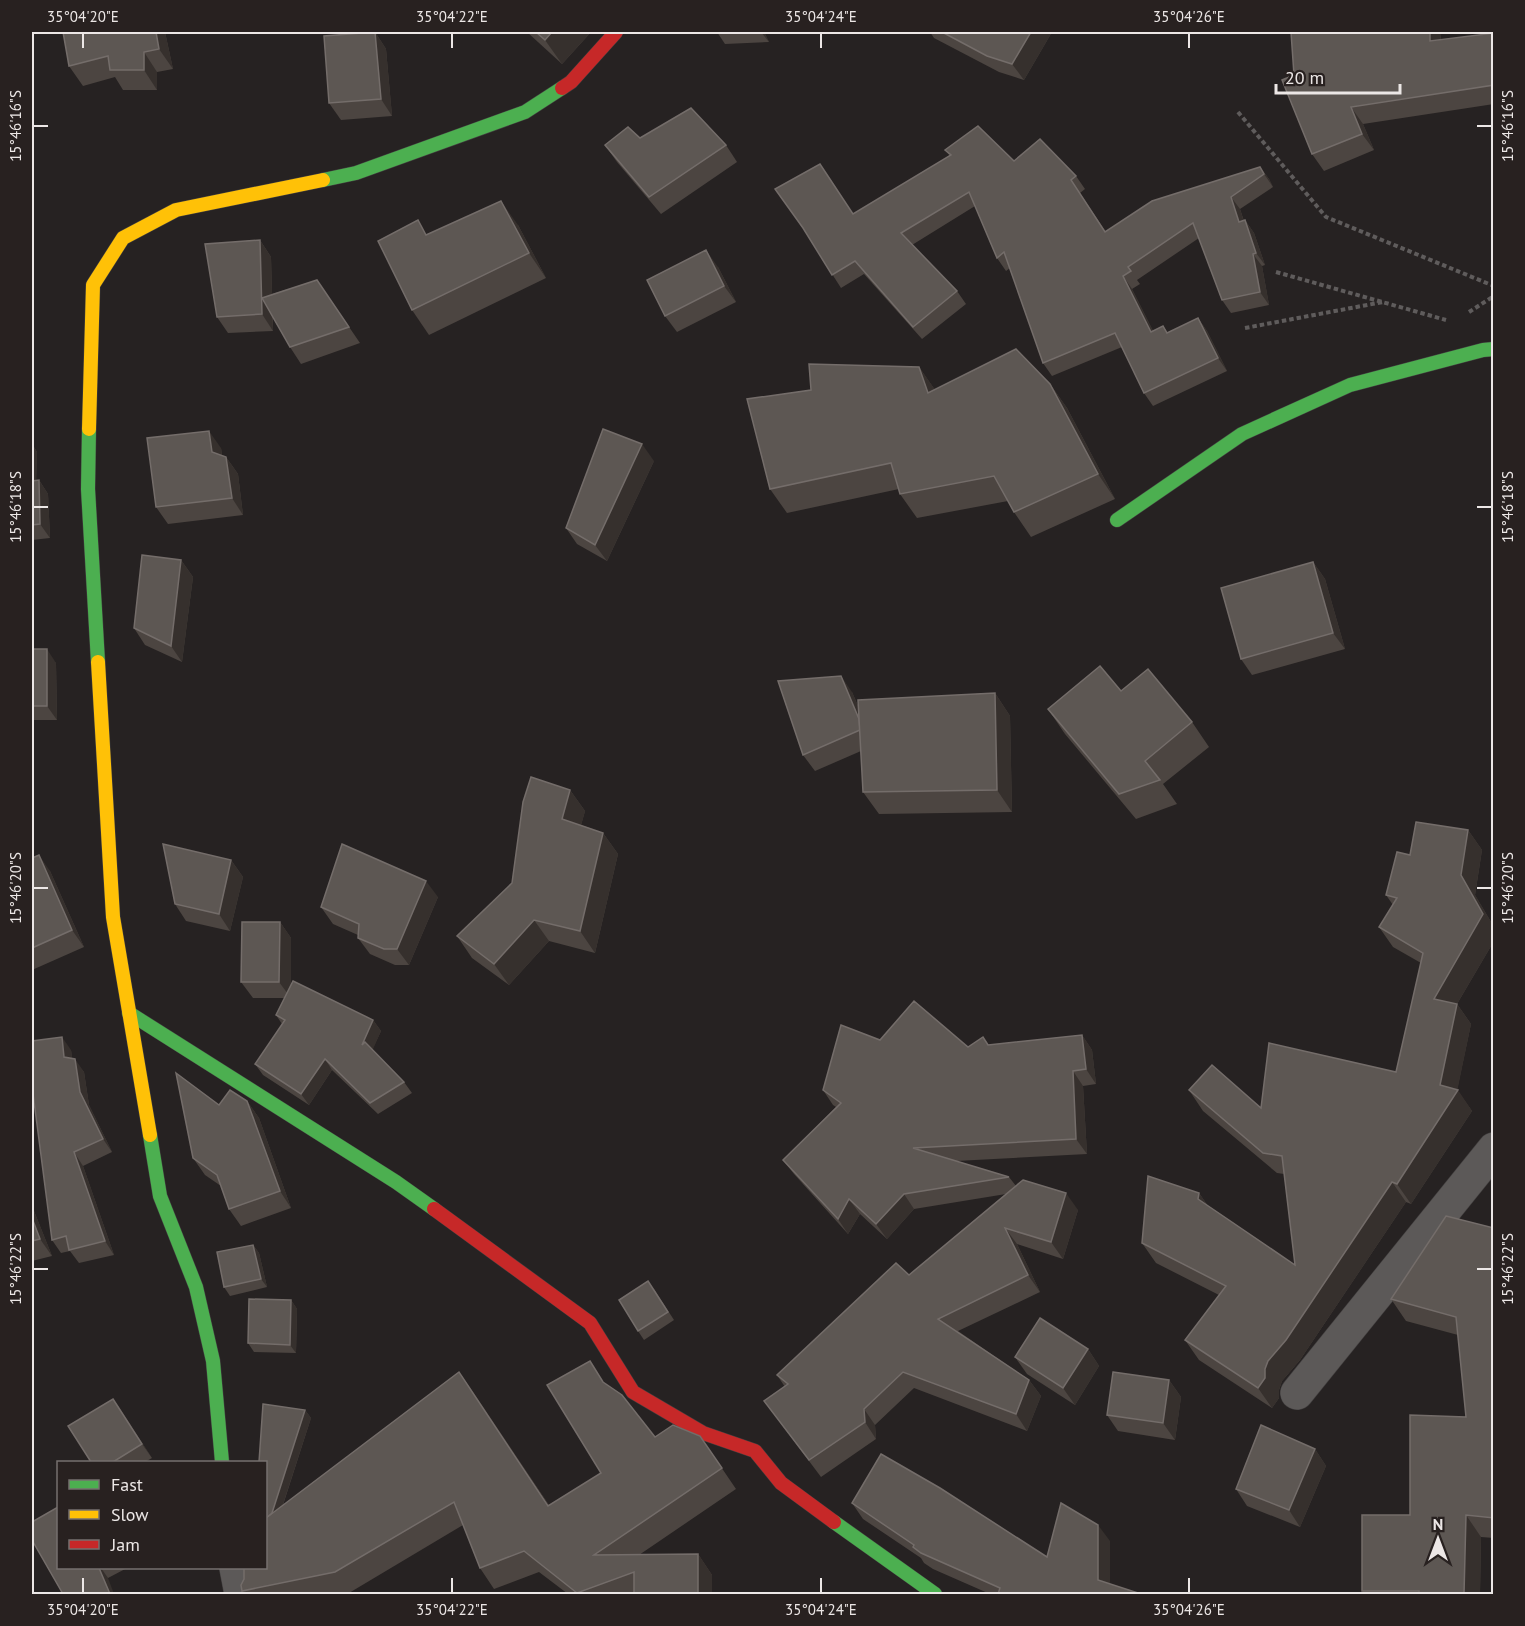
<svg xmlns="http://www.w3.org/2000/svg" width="1525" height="1626" font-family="'PT Sans',sans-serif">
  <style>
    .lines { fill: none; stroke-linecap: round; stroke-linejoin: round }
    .street-casing { stroke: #434040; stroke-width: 34 }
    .fast-casing { stroke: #434040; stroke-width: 15 }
    .slow-casing { stroke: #434040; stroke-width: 15 }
    .jam-casing { stroke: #434040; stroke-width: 15 }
    .path { stroke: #5f5c5c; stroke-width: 4; stroke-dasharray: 4.5 3; stroke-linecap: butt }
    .street { stroke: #5c5958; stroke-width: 33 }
    .fast { stroke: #4caf50; stroke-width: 14 }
    .slow { stroke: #ffc107; stroke-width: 14 }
    .jam { stroke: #c62828; stroke-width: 14 }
    .wall { fill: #4c4541 }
    .shaded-wall { fill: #36302d }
    .building { fill: #5d5753; stroke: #746d6a; stroke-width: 1.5 }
    .ticks { fill: none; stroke: #ece7e6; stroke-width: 2 }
    .neatline { fill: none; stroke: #ece7e6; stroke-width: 2 }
    .ticks-label { font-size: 15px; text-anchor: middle; fill: #ece7e6 }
  </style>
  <rect width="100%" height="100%" fill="#262222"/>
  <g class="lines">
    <g class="street-casing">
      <g id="street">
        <path d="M1297,1393L1494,1149"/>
        <path d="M236,1568L241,1594"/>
      </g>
    </g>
    <g class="fast-casing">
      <g id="fast">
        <path d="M323,180L356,173L525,112L562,88"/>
        <path d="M89,429L88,489L98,662"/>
        <path d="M1117,520L1242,434L1350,385L1483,350L1494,349"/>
        <path d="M129,1013L396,1182L434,1209"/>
        <path d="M150,1135L160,1196L196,1287L213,1361L222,1462"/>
        <path d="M834,1522L935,1594"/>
      </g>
    </g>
    <g class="slow-casing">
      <g id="slow">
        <path d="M89,429L93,285L123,238L176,210L323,180"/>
        <path d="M98,662L113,917L150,1135"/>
      </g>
    </g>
    <g class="jam-casing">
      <g id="jam">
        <path d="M562,88L571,82L616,32"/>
        <path d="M434,1209L590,1323L633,1392L703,1433L755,1451L781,1483L834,1522"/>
      </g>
    </g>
    <g class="path">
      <path d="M1238,112L1326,217L1494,286"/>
      <path d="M1276,272L1446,320"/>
      <path d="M1469,312L1494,296"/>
      <path d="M1245,328L1383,302"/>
    </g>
    <use href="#street" class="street"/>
    <use href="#fast" class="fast"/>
    <use href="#slow" class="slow"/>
    <use href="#jam" class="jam"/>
  </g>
  <g class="wall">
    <path d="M165,32L173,69L157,72V90H123L115,77L83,86L69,66Z"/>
    <path d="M375,32L386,49L392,116L341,120L329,103Z"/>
    <path d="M527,32H591L562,64Z"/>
    <path d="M717,32H764L769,42L725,44Z"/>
    <path d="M930,32H1052L1024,80L999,72L934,38Z"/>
    <path d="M1440,32L1441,40L1494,33V104L1363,124L1374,150L1324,171L1312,154L1282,80Z"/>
    <path d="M640,138L726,145L737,162L661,214L617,162L605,145Z"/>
    <path d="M945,150L1014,161L1076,176L1085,189L1080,193L1106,232L1260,167L1269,179L1273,187L1240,209L1244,221L1245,220L1254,233L1265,265L1262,266L1269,305L1231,313L1222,300L1199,238L1137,280L1140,284L1132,289L1153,331L1163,326L1168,333L1198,318L1207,331L1227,371L1153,406L1144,393L1122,347L1052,376L1043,363L1010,268L1006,271L997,258L975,206L912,245L957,291L966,304L922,339L864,274L841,288L804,230L829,177L853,214L950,156Z"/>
    <path d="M518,225L546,278L429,335L412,310L427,234Z"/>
    <path d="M260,240L271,257L272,294L317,280L360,343L301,364L290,347L273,318V331L228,333L217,317Z"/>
    <path d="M718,267L736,302L677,332L665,316Z"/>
    <path d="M919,367L935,390L1050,384L1067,408L1115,499L1031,537L1014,512L1008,501L917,518L900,494L899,489L787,513L770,489L811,390Z"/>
    <path d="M32,444L37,452L36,481L39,480L48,494L50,538L32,540Z"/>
    <path d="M221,448L222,455L226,457L238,474L243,515L168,524L156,507Z"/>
    <path d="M654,461L607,561L577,544L566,528Z"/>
    <path d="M181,560L193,577L182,662L145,645L134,628Z"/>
    <path d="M1313,562L1325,579L1345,649L1252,675L1241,659Z"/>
    <path d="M32,649L56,663L57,720H32Z"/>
    <path d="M1121,691L1192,722L1209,747L1163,784L1177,804L1136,819L1065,734L1048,709Z"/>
    <path d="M852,692L858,706L995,693L1010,716L1012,812L879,814L863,792L861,751L815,771L803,755Z"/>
    <path d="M570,790L585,811L581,825L603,833L618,854L595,953L549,941L509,985L472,958L457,936L512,883Z"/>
    <path d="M1468,830L1482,850L1475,895L1494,927V941L1457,1004L1471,1024L1457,1090L1472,1111L1411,1204L1406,1202L1300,1360L1282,1381L1279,1390V1398L1272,1408L1199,1360L1185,1340L1219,1295L1156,1263L1142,1243L1199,1193L1208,1206L1295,1265L1284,1174L1277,1173L1203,1111L1189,1090L1261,1108L1396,1072L1421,963L1393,947L1379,927L1393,905L1386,895L1410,855Z"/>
    <path d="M32,858L50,871L84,947L32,970Z"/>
    <path d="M231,860L243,877L230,931L186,921L175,904Z"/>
    <path d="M438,897L409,965H395L370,954L358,938V935L333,924L321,907Z"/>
    <path d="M280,922L291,938V985L373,1020L381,1031L372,1050L404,1082L412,1093L378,1114L332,1070L309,1105L263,1075L255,1064L282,1024L276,1015L285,998H253L241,982Z"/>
    <path d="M1082,1035L1092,1050L1096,1084L1083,1086L1087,1154L956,1161L1009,1177L1016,1186L1078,1210L1063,1259L1017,1244L1040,1292L958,1331L1029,1380L1041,1396L1027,1431L914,1388L875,1425L876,1439L821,1477L764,1401L785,1387L777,1375L909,1275L1006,1194L914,1209L887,1239L860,1214L848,1234L794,1174L783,1160L836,1107L833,1105L823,1090L880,1040L968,1047L983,1037L989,1045Z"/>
    <path d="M71,1050L72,1058L84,1072L89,1105L112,1152L83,1166L114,1255L79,1263L70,1251L61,1253L52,1240Z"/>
    <path d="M247,1101L259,1118L291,1208L241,1226L229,1209L221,1186L205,1175L193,1158Z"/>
    <path d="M32,1206L52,1256L32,1261Z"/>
    <path d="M1494,1228V1538L1481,1537L1480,1594H1365L1362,1591L1410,1515L1466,1417L1458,1335L1406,1321L1391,1299Z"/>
    <path d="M253,1245L259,1253L267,1287L230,1296L224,1287Z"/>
    <path d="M654,1289L674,1320L644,1340L638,1331Z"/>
    <path d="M291,1300L297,1309L296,1353L254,1352L248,1343Z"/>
    <path d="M1088,1349L1099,1366L1075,1405L1027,1374L1015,1357Z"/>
    <path d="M459,1372L549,1505L601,1473L606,1384L655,1437L700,1436L736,1489L639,1555L698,1554L712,1575V1594H568L539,1572L494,1589L480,1568L463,1525L349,1593L340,1594H245L242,1591L245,1570L305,1410L311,1418L283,1505Z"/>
    <path d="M1169,1380L1181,1397L1175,1440L1118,1431L1107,1415Z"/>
    <path d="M113,1399L152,1458L145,1462H91Z"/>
    <path d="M1315,1449L1326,1466L1300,1527L1247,1506L1236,1489Z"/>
    <path d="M852,1503L1047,1557L1110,1541V1584L1141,1594H990L933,1569L924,1563L921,1558L863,1519Z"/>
    <path d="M58,1568H127L108,1578Z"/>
  </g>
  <g class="shaded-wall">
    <path d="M156,32H165L173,69L159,49Z"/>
    <path d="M375,32L386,49L392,116L381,99Z"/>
    <path d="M552,32H591L562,64L545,40Z"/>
    <path d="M761,32H764L769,42Z"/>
    <path d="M1031,32H1052L1024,80L1012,64Z"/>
    <path d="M1430,32H1440L1442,58L1430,41Z"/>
    <path d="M144,52L157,72V90L144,70Z"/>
    <path d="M1351,107L1363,124L1374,150L1362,134Z"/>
    <path d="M1260,167L1269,179L1273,187L1264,174Z"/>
    <path d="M1231,197L1240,209L1248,235L1239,222Z"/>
    <path d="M501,201L518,225L546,278L529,253Z"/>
    <path d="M1245,220L1254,233L1265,265L1256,253Z"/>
    <path d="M260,240L271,257L273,331L262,314Z"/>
    <path d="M706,250L718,267L736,302L724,286Z"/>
    <path d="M1253,254L1262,266L1269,305L1260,292Z"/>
    <path d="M1123,276L1132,289L1160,345L1151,332Z"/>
    <path d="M1198,318L1207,331L1227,371L1218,358Z"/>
    <path d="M919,367L936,391L928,393Z"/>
    <path d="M1050,384L1067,408L1115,499L1098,474Z"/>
    <path d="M209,431L221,448L224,468L212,452Z"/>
    <path d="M32,444L37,452L36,495L32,488Z"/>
    <path d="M642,444L654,461L607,561L595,545Z"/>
    <path d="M226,457L238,474L243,515L232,498Z"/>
    <path d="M39,480L48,494L50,538L40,524Z"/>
    <path d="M181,560L193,577L182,662L171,646Z"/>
    <path d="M1313,562L1325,579L1345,649L1333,633Z"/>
    <path d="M47,649L56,663L57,720L47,706Z"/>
    <path d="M841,676L852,692L875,745L863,729Z"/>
    <path d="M995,693L1010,716L1012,812L997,790Z"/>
    <path d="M570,790L585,811L577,840L562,819Z"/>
    <path d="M1468,830L1482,850L1475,895L1494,927V941L1457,1004L1471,1024L1457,1092L1458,1090L1472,1111L1411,1204L1397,1184L1440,1085L1434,999L1461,875Z"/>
    <path d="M603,833L618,854L595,953L580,931Z"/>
    <path d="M39,855L50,871L84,947L72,930Z"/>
    <path d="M231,860L243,877L230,931L219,914Z"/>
    <path d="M426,881L438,897L409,965L397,949Z"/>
    <path d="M534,920L549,941L509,985L494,964Z"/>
    <path d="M280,922L291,938V998L279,982Z"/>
    <path d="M373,1020L381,1031L370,1056L362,1045Z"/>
    <path d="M1082,1035L1092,1050L1096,1084L1086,1069Z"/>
    <path d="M62,1037L71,1050L74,1070L64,1057Z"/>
    <path d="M75,1059L84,1072L89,1105L112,1152L103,1139L80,1092Z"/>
    <path d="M325,1059L332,1070L309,1105L301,1094Z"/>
    <path d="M1073,1071L1083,1086L1087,1154L1076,1139Z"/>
    <path d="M247,1101L259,1118L291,1208L280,1191Z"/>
    <path d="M74,1152L83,1166L114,1255L105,1241Z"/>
    <path d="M1392,1182L1406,1202L1300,1360L1282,1381L1279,1390V1398L1272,1408L1258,1388L1268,1361Z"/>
    <path d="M1066,1193L1078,1210L1063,1259L1051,1242Z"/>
    <path d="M1199,1193L1213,1213L1198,1199Z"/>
    <path d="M904,1194L914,1209L887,1239L876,1224Z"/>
    <path d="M849,1199L860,1214L848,1234L838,1219Z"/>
    <path d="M32,1206L52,1256L40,1239L32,1218Z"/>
    <path d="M1005,1228L1017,1244L1040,1292L1028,1275Z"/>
    <path d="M253,1245L259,1253L267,1287L261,1279Z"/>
    <path d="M291,1300L297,1309L296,1353L290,1345Z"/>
    <path d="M1088,1349L1099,1366L1075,1405L1063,1388Z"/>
    <path d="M459,1372L474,1393L563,1526L548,1506Z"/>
    <path d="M1029,1380L1041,1396L1027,1431L1016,1414Z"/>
    <path d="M1169,1380L1181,1397L1175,1440L1163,1423Z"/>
    <path d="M113,1399L123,1413L152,1458L142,1444Z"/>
    <path d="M864,1409L875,1425L876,1439L865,1422Z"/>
    <path d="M305,1410L311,1418L272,1538L266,1530Z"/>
    <path d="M1315,1449L1326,1466L1300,1527L1289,1510Z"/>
    <path d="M1466,1515L1481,1537L1480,1594H1464Z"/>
    <path d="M1098,1525L1110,1541V1594L1098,1580Z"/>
    <path d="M698,1554L712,1575V1594H698Z"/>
    <path d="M99,1568H101L108,1578L114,1594H110Z"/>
  </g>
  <g class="building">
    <path d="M63,32H156L159,49L144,52V70H110L108,56L69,66Z"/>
    <path d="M375,32L381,99L329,103L324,36Z"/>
    <path d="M536,32H552L545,40Z"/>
    <path d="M942,32H1031L1012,64L987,56Z"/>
    <path d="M1291,32H1430V41L1494,33V85L1351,107L1362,134L1312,154L1282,80L1294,75Z"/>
    <path d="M691,108L726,145L649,197L605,145L628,127L640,138Z"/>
    <path d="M978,126L1014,161L1040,139L1076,176L1071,180L1105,232L1152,201L1260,167L1264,174L1231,197L1239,222L1245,220L1256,253L1253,254L1260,292L1222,300L1193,223L1128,267L1131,271L1123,276L1151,332L1163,326L1167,333L1198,318L1218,358L1144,393L1115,333L1043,363L1004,252L997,258L969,192L901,233L957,291L913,327L855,261L832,275L803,228L775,189L820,164L853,214L951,155L945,150Z"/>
    <path d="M501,201L529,253L412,310L378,241L418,220L426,235Z"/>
    <path d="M260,240L262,314L217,317L205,244Z"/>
    <path d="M706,250L724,286L665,316L647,280Z"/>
    <path d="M317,280L349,327L290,347L262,298Z"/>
    <path d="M1016,349L1050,384L1098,474L1014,512L994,476L900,494L891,463L770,489L747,399L811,390L809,364L919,367L928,393Z"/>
    <path d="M603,429L642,444L595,545L566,528Z"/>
    <path d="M209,431L212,452L226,457L232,498L156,507L147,438Z"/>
    <path d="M39,480L40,524L32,525V481Z"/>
    <path d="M142,555L181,560L171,646L134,628Z"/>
    <path d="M1313,562L1333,633L1241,659L1221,588Z"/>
    <rect x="32" y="649" width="15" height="57"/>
    <path d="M1100,666L1121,691L1148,669L1192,722L1145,761L1160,780L1119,794L1048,709Z"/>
    <path d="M841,676L859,719L860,730L803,755L778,681Z"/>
    <path d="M995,693L997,790L863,792L858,700Z"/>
    <path d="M531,777L570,790L562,819L603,833L580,931L534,920L494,964L457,936L512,883L523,802Z"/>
    <path d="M1416,822L1468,830L1461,875L1483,914L1434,999L1457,1004L1440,1085L1458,1090L1397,1184L1392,1182L1286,1340L1268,1361L1265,1369V1378L1258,1388L1185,1340L1226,1286L1142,1243L1148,1176L1199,1193L1198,1199L1295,1265L1282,1156L1263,1153L1189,1090L1212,1065L1261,1108L1269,1043L1396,1072L1423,953L1379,927L1397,898L1386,895L1397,852L1410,855Z"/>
    <path d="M163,844L231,860L219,914L175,904Z"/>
    <path d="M342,844L426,881L397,949H384L358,938L359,924L321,907Z"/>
    <path d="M39,855L72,930L32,948V858Z"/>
    <path d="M242,922H280L279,982H241Z"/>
    <path d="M293,981L373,1020L362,1045L365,1042L404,1082L370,1103L325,1059L301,1094L255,1064L285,1020L276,1015Z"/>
    <path d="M914,1001L968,1047L983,1037L988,1045L1082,1035L1086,1069L1073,1071L1076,1139L913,1148L1009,1177L904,1194L876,1224L849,1199L838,1219L783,1160L841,1103L823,1090L841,1025L880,1040Z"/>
    <path d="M62,1037L64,1057L75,1059L80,1092L103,1139L74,1152L105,1241L69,1250L66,1236L52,1240L32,1086V1041Z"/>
    <path d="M176,1073L219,1105L230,1090L247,1101L280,1191L229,1209L217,1175L193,1158Z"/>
    <path d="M1023,1180L1066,1193L1051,1242L1005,1228L1028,1275L938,1319L1029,1380L1016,1414L903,1372L864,1409L865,1422L809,1460L764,1401L788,1384L777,1375L896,1263L909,1275Z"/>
    <path d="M1446,1216L1494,1228V1518L1466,1515L1464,1594H1419V1591H1362V1515H1410V1415L1466,1417L1456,1317L1391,1299Z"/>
    <path d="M32,1218L40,1239L32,1241Z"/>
    <path d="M253,1245L261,1279L224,1287L217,1252Z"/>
    <path d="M648,1281L668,1312L638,1331L619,1300Z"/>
    <path d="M249,1299L291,1300L290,1345L248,1343Z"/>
    <path d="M1040,1318L1088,1349L1063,1388L1015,1357Z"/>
    <path d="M590,1361L603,1382L622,1395L655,1437L673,1425L700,1436L722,1468L594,1555L698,1554V1594H634V1572L577,1593L524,1551L480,1568L454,1502L335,1572L242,1591L241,1585L244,1579V1568H266V1518L459,1372L548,1506L601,1473L547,1385Z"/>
    <path d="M1113,1372L1169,1380L1163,1423L1107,1415Z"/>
    <path d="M113,1399L142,1444L113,1462H91L68,1426Z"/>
    <path d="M263,1404L305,1410L272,1513L266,1518V1462H259Z"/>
    <path d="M1261,1425L1315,1449L1289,1510L1236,1489Z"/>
    <path d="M881,1454L940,1488L1047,1557L1061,1503L1098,1525V1580L1141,1594H998L1000,1588L921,1553L913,1547L914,1545L852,1503Z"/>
    <path d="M58,1507V1568H99L110,1594H63L32,1540V1522Z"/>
  </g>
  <path class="ticks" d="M83,33V48M452,33V48M821,33V48M1189,33V48M33,126H48M1477,126H1492M33,507H48M1477,507H1492M33,888H48M1477,888H1492M33,1269H48M1477,1269H1492M83,1578V1593M452,1578V1593M821,1578V1593M1189,1578V1593"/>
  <rect width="1525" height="1626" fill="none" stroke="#282120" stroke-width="66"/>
  <rect x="57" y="1461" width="210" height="108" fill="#282120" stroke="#76706f" stroke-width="1.5"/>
  <rect x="69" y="1480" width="30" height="9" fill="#4caf50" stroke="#76706f" stroke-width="1.5"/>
  <text x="111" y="1491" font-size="18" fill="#ece7e6">Fast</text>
  <rect x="69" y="1510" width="30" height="9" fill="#ffc107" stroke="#76706f" stroke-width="1.5"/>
  <text x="111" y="1521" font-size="18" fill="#ece7e6">Slow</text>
  <rect x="69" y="1540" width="30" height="9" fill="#c62828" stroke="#76706f" stroke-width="1.5"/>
  <text x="111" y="1551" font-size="18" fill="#ece7e6">Jam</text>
  <g transform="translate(1438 1539)" stroke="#282120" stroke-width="4.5" paint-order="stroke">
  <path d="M0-4.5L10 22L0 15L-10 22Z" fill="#ece7e6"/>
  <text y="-9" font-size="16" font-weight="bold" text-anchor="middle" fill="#ece7e6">N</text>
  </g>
  <path d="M1276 84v9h124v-9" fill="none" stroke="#ece7e6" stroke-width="3"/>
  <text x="1285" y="84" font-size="18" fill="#ece7e6" stroke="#282120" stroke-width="4.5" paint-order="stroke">20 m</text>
  <rect x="33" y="33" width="1459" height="1560" class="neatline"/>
  <g class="ticks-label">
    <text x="83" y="22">35°04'20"E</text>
    <text x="452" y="22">35°04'22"E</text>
    <text x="821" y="22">35°04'24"E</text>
    <text x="1189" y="22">35°04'26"E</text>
    <text transform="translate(16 126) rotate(-90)" y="5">15°46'16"S</text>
    <text transform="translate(1508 126) rotate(-90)" y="5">15°46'16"S</text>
    <text transform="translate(16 507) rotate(-90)" y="5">15°46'18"S</text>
    <text transform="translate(1508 507) rotate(-90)" y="5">15°46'18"S</text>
    <text transform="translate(16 888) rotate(-90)" y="5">15°46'20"S</text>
    <text transform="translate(1508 888) rotate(-90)" y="5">15°46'20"S</text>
    <text transform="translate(16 1269) rotate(-90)" y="5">15°46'22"S</text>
    <text transform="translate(1508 1269) rotate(-90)" y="5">15°46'22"S</text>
    <text x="83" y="1615">35°04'20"E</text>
    <text x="452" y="1615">35°04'22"E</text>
    <text x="821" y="1615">35°04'24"E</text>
    <text x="1189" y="1615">35°04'26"E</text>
  </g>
</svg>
